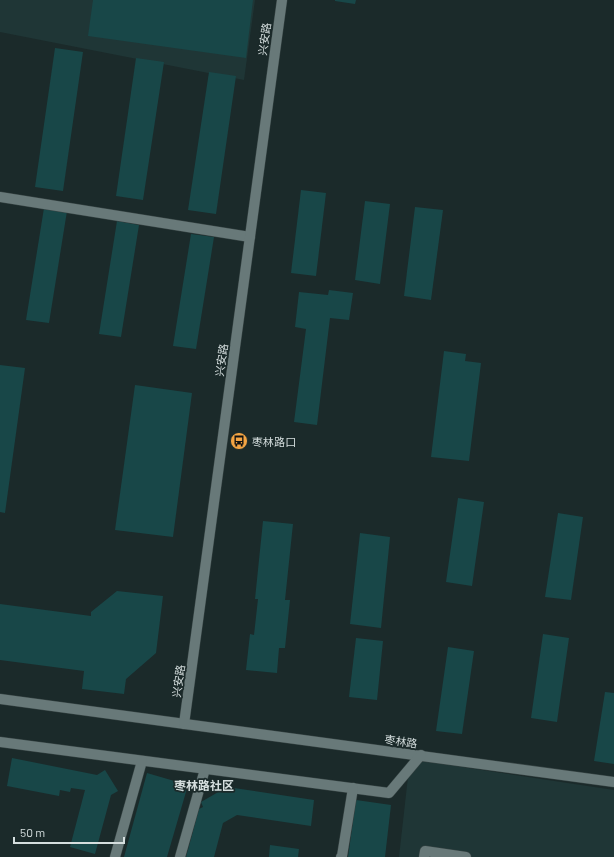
<svg xmlns="http://www.w3.org/2000/svg" width="614" height="857" font-family="Barlow,'Noto Sans SC',sans-serif">
  <style>
    .built { fill: #1f3636 }
    .building { fill: #184748 }
    .lines { fill: none; stroke-linecap: round; stroke-linejoin: round }
    .minor-casing { stroke: #374444; stroke-width: 11 }
    .minor { stroke: #687979; stroke-width: 10 }
    .labels { text-anchor: middle; dominant-baseline: central; stroke-width: 3.5; stroke-linejoin: round; paint-order: stroke }
    .street-label { font-size: 11px; fill: #d5dede; stroke: #1b2a2a }
    .poi-label { font-size: 11px; fill: #d5dede; stroke: #1b2a2a; text-anchor: start }
    .neighbourhood-label { font-size: 12px; font-weight: bold; fill: #d5dede; stroke: #1b2a2a }
  </style>
  <rect width="100%" height="100%" fill="#1b2a2a"/>
  <g class="built">
    <path d="M0,0H255L244,80L0,32Z"/>
    <path d="M410,759L614,790V857H399Z"/>
  </g>
  <g class="building">
    <path d="M93,0H253L246,58L88,36Z"/>
    <path d="M335,0H356L355,4L335,1Z"/>
    <path d="M55,48L83,52L63,191L35,187Z"/>
    <path d="M136,58L164,62L143,200L116,196Z"/>
    <path d="M209,72L236,76L216,214L188,210Z"/>
    <path d="M301,190L326,193L316,276L291,273Z"/>
    <path d="M365,201L390,204L380,284L355,280Z"/>
    <path d="M415,207L443,210L431,300L404,296Z"/>
    <path d="M44,208L67,211L49,323L26,320Z"/>
    <path d="M117,221L139,225L121,337L99,334Z"/>
    <path d="M191,234L214,237L196,349L173,346Z"/>
    <path d="M329,290L353,293L349,320L330,318L317,425L294,422L306,329L295,327L299,292L328,295Z"/>
    <path d="M444,351L466,354L465,361L481,363L469,461L431,457Z"/>
    <path d="M0,365L25,368L5,513L0,512Z"/>
    <path d="M135,385L192,393L173,537L115,530Z"/>
    <path d="M458,498L484,502L472,586L446,582Z"/>
    <path d="M558,513L583,517L571,600L545,597Z"/>
    <path d="M263,521L293,524L285,600H290L285,648H279L277,673L246,670L250,634L254,635L258,599H255Z"/>
    <path d="M360,533L390,537L381,628L350,624Z"/>
    <path d="M117,591L163,596L156,653L126,679L124,694L82,689L84,671L0,660V604L91,616V612Z"/>
    <path d="M543,634L569,638L557,722L531,718Z"/>
    <path d="M356,638L383,641L377,700L349,697Z"/>
    <path d="M448,647L474,651L462,734L436,731Z"/>
    <path d="M605,692L614,693V764L594,761Z"/>
    <path d="M12,758L97,775L105,770L118,791L111,795L95,854L70,847L85,790L71,788L70,792L60,790L59,796L7,786Z"/>
    <path d="M147,773L188,785L167,857H124Z"/>
    <path d="M227,787L229,791L234,788L314,800L311,826L237,815L223,823L214,857H186L199,809L203,807L201,802Z"/>
    <path d="M356,800L391,805L385,857H348Z"/>
    <path d="M270,845L299,849L298,857H269Z"/>
  </g>
  <g class="lines">
    <g class="minor-casing">
      <g id="minor">
        <path d="M0,197L250,237"/>
        <path d="M0,699L614,782"/>
        <path d="M184,724L282,0"/>
        <path d="M0,742L389,793L421,755"/>
        <path d="M115,857L142,761"/>
        <path d="M180,857L205,769"/>
        <path d="M341,857L342,856L353,788"/>
        <path d="M424,857L425,851L466,857"/>
      </g>
    </g>
    <use href="#minor" class="minor"/>
  </g>
  <defs>
    <g id="bus-disc" transform="scale(0.9)"><circle r="9.5" fill="#f3a443" stroke="#1b2a2a"/><path d="M-5-6H5V4H4V6H2V4H-2V6H-4V4H-5ZM-3.5-4V0h7V-4ZM-3.5 1.2v1.5H-2V1.2ZM2 1.2v1.5H3.5V1.2Z" fill="#111"/></g>
  </defs>
  <g fill-rule="evenodd">
    <use href="#bus-disc" x="239" y="441"/>
  </g>
  <g class="labels">
    <g class="street-label">
      <text transform="translate(264 39) rotate(-82)">兴安路</text>
      <text transform="translate(221 360) rotate(-82)">兴安路</text>
      <text transform="translate(178 681) rotate(-82)">兴安路</text>
      <text transform="translate(401 741) rotate(8)">枣林路</text>
    </g>
    <g class="poi-label">
      <text x="252" y="441">枣林路口</text>
    </g>
    <g class="neighbourhood-label">
      <text x="204" y="785">枣林路社区</text>
    </g>
  </g>
  <path d="M14 837v6h110v-6" fill="none" stroke="#d5dede" stroke-width="2"/>
  <text x="20" y="837" font-size="12" fill="#d5dede" stroke="#1b2a2a" stroke-width="3" paint-order="stroke">50 m</text>
</svg>
